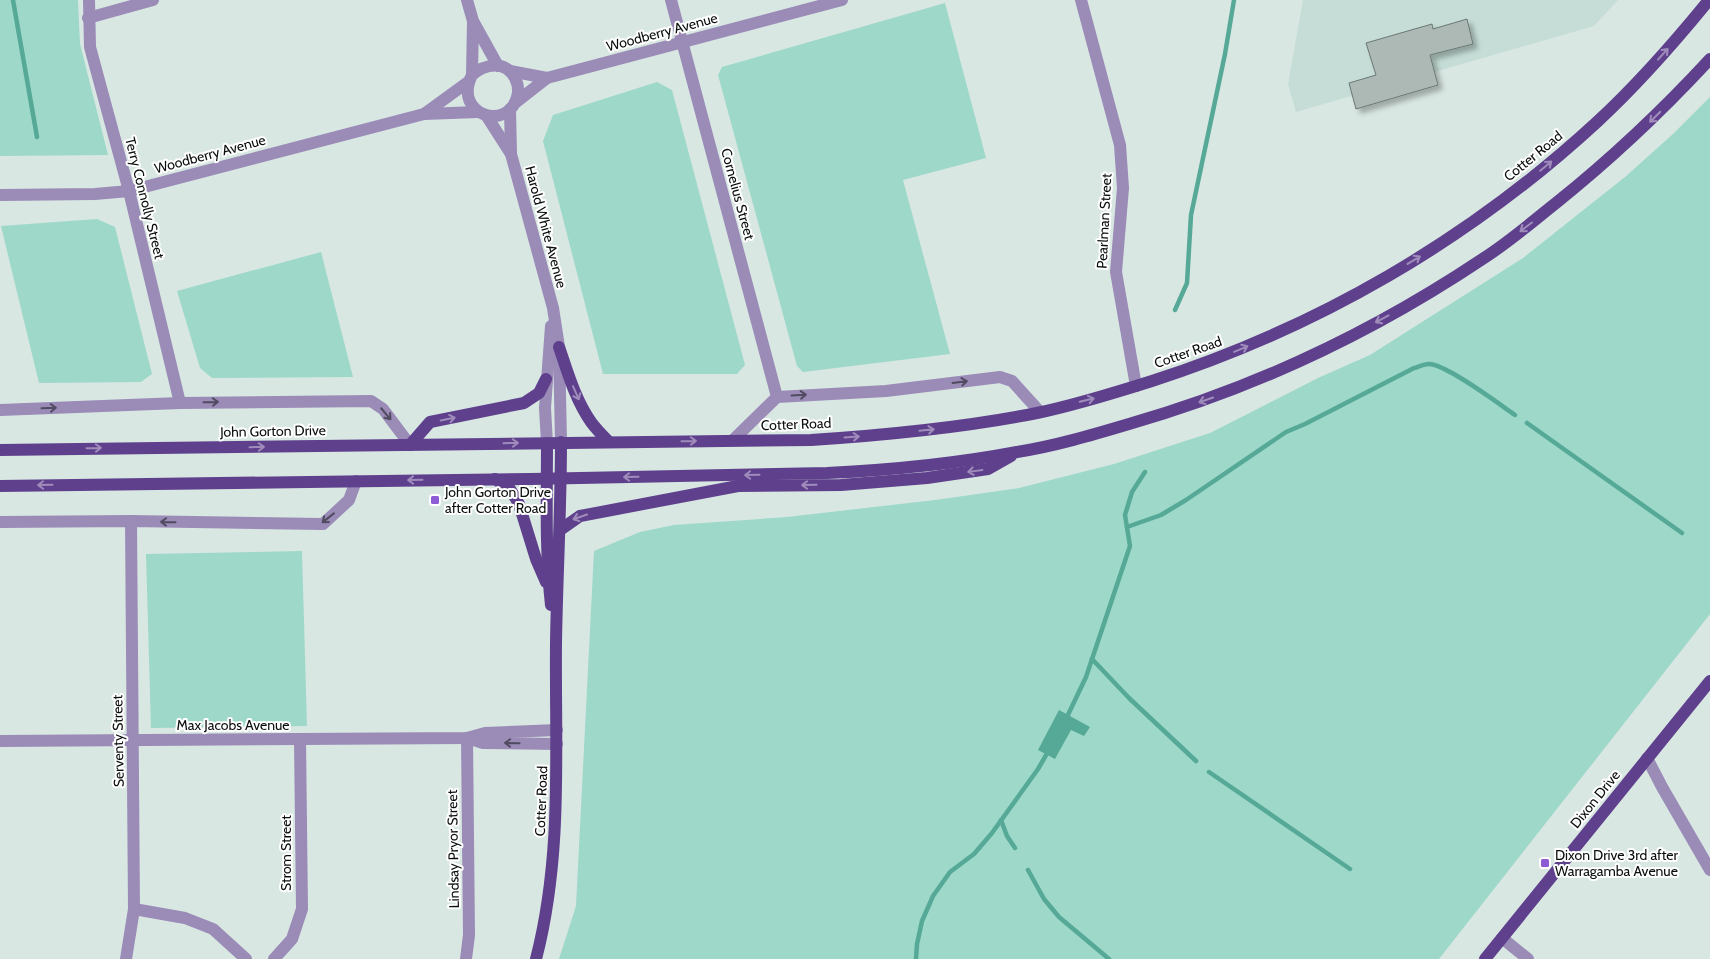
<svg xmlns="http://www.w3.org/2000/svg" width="1710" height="959" font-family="Cabin,sans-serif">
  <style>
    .built { fill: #c5ddd6 }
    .green { fill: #9dd8c9 }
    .water { fill: #55a996 }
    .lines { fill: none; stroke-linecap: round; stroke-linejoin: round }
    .stream { stroke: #55a996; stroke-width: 4.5 }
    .building { fill: #acb9b5; stroke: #6a7774; filter: url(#shadow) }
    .minor { stroke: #9a8bb7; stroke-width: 12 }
    .major { stroke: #5f408d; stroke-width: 12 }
    .oneway { stroke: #9f8cbb }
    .oneway2 { stroke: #524c62 }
    .poi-dot { fill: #8d5bd4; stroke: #fff; stroke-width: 2 }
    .labels { text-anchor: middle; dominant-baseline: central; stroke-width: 4; stroke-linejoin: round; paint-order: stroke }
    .street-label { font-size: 14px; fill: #0a0e0d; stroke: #fff }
    .poi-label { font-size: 14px; fill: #0a0e0d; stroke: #fff; text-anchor: start }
  </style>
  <defs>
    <filter id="shadow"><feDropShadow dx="4.5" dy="4.5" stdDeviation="2.5" flood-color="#0004"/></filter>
  </defs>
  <rect width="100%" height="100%" fill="#d9e7e3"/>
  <path class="built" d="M1303,0H1618L1594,26L1296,112L1288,84Z"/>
  <g class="green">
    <path d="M0,0H78L80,44L108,155L0,156Z"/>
    <path d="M945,3L986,158L903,180L950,354L803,372L797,366L718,75L722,67Z"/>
    <path d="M657,82L672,90L745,365L737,374H603L543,141L553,115Z"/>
    <path d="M1710,97V614L1439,959H559L576,906L594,551L640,532L674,525L787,517L935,500L1019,488L1114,464L1210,433L1318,378L1370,355L1523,258L1625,177L1673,134Z"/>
    <path d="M97,219L115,227L152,374L141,382L39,383L1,226Z"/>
    <path d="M321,252L353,377L212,378L200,368L177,291Z"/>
    <path d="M302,551L307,726L151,728L146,554Z"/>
  </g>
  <path class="water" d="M1059,710L1090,727L1084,736L1071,730L1055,759L1038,750Z"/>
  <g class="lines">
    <g class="stream">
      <path d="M13,0L37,137"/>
      <path d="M1175,310L1187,283L1191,215L1225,54L1234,0"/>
      <path d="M1527,423L1682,533"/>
      <path d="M1127,527L1161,515L1186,500L1286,432L1305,424L1414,368C1418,367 1424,364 1429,364C1446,364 1499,404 1515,415"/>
      <path d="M1092,659L1129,698L1196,761"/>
      <path d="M1066,719L1086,677L1130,546L1125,515L1132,492L1145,472"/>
      <path d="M1209,772L1350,869"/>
      <path d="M1001,820L1007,836L1015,848"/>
      <path d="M1028,870L1044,899L1059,917L1109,959"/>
      <path d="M916,959L917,944L922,921L933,896L950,872L974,854L992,833L1038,769L1049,750"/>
    </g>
  </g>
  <path class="building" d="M1467,19L1473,44L1430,55L1438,85L1356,109L1349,83L1376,75L1366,43L1432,24L1433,29Z"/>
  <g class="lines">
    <g class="minor">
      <path d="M89,0L90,47L129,191L180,403"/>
      <path d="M467,0L473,21L498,66"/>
      <path d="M671,0L777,397"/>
      <path d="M1081,0L1120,145L1123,188L1116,272L1136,386"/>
      <path d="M88,18L153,0"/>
      <path d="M510,71L547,78"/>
      <path d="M472,75C485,64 505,60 515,78C518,84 519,91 517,97C508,132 452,115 472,75L473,21"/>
      <path d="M515,103L547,78L842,0"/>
      <path d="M510,109L511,154L553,308L559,347L561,442"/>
      <path d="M424,114L468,82"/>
      <path d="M486,115L511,154"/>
      <path d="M0,195L95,194L129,191L424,114L478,112"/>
      <path d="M0,410L180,403L371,401L383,409L410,445"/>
      <path d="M733,440L777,397L886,391L1000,377L1012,381L1040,412"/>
      <path d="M547,443L545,408L551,326"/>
      <path d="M0,522L131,521L323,524L349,500L356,481"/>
      <path d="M467,738L483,743L557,744"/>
      <path d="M0,741L467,738L485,733L557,730"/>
      <path d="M1647,758L1662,787L1710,870"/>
      <path d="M134,909L185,918L213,929L246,959"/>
      <path d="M1502,938L1528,959"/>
      <path d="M126,959L134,909L131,521"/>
      <path d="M274,959L292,939L302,909L300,739"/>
      <path d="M466,959L469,935L467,738"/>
    </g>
    <g class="major">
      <path d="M559,347C568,373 575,399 591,422C596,429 603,436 609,442"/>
      <path d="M547,443C547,496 545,551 551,605"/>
      <path d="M410,445L430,422L524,403L539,393L546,379"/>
      <path d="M0,450L811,440C887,435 962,428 1037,413C1076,405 1114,393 1152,381C1317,328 1469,240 1597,122C1637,85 1674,43 1709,0"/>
      <path d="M495,479L510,489L519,504L536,559L546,582"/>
      <path d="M0,486L531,479L827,473C891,470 954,464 1017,452C1055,446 1092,435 1129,424C1255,388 1375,331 1484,258C1509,242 1532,222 1556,203C1611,159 1662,111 1710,59"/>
      <path d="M560,530L580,516L738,486L841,485L927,478L988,469L1011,456"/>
      <path d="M536,959C563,855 555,749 556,643C557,576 561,509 561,442"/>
      <path d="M1485,959L1710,681"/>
    </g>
  </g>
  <defs><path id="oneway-shaft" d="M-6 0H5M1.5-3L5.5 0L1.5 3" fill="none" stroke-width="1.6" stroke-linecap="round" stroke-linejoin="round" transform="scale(1.25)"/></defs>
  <g class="oneway">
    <use href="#oneway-shaft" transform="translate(1663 54) rotate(-48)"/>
    <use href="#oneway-shaft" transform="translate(1655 117) rotate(135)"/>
    <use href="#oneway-shaft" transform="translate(1546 166) rotate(-40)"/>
    <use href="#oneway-shaft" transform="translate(1526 227) rotate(143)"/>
    <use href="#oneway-shaft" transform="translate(1414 260) rotate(-31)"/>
    <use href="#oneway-shaft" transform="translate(1382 319) rotate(152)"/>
    <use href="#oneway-shaft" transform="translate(1241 349) rotate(-23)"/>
    <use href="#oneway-shaft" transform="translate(576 393) rotate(66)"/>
    <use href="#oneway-shaft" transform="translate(1087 400) rotate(-14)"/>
    <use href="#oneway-shaft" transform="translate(1206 400) rotate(161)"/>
    <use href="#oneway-shaft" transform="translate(448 419) rotate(-11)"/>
    <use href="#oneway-shaft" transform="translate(927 430) rotate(-6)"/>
    <use href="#oneway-shaft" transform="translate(852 437) rotate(-4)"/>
    <use href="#oneway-shaft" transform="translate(689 441) rotate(-1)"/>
    <use href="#oneway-shaft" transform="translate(511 443) rotate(-1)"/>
    <use href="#oneway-shaft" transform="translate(257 447) rotate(-1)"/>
    <use href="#oneway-shaft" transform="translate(94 448) rotate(-1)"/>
    <use href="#oneway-shaft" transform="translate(975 471) rotate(172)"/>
    <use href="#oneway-shaft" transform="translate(752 475) rotate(179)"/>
    <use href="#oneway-shaft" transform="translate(631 477) rotate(179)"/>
    <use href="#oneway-shaft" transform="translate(415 480) rotate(179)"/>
    <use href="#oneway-shaft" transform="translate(45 485) rotate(179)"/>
    <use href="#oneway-shaft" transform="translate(809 485) rotate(179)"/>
    <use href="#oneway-shaft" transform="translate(580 517) rotate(161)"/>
  </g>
  <g class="oneway2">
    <use href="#oneway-shaft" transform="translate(960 382) rotate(-7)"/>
    <use href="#oneway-shaft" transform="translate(799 395) rotate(-3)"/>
    <use href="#oneway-shaft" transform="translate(211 402) rotate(-1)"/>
    <use href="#oneway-shaft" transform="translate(49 408) rotate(-2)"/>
    <use href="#oneway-shaft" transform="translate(386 414) rotate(50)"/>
    <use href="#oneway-shaft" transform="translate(328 518) rotate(142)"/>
    <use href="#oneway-shaft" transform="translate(168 522) rotate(-179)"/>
    <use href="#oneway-shaft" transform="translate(512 743) rotate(-179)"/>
  </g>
  <g class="poi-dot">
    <rect x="430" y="495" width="10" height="10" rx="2.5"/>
    <rect x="1540" y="858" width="10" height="10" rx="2.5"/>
  </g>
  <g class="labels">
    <g class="street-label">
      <text transform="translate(662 32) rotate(-15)">Woodberry Avenue</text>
      <text transform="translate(210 154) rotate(-15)">Woodberry Avenue</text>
      <text transform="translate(1533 156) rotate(-39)">Cotter Road</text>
      <text transform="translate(738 194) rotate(75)">Cornelius Street</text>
      <text transform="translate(145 198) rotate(76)">Terry Connolly Street</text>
      <text transform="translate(1104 221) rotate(-87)">Pearlman Street</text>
      <text transform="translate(546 227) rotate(75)">Harold White Avenue</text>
      <text transform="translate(1188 352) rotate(-19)">Cotter Road</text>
      <text transform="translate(796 424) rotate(-2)">Cotter Road</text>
      <text transform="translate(273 431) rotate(-1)">John Gorton Drive</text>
      <text x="233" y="725">Max Jacobs Avenue</text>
      <text transform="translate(118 741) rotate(-91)">Serventy Street</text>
      <text transform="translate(1595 799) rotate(-51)">Dixon Drive</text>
      <text transform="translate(541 801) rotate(-88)">Cotter Road</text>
      <text transform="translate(453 849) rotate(-91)">Lindsay Pryor Street</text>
      <text transform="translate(286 853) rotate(-90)">Strom Street</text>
    </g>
    <g class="poi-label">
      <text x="445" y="492">John Gorton Drive<tspan x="445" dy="16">after Cotter Road</tspan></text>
      <text x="1555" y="855">Dixon Drive 3rd after<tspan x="1555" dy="16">Warragamba Avenue</tspan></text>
    </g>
  </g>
</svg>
